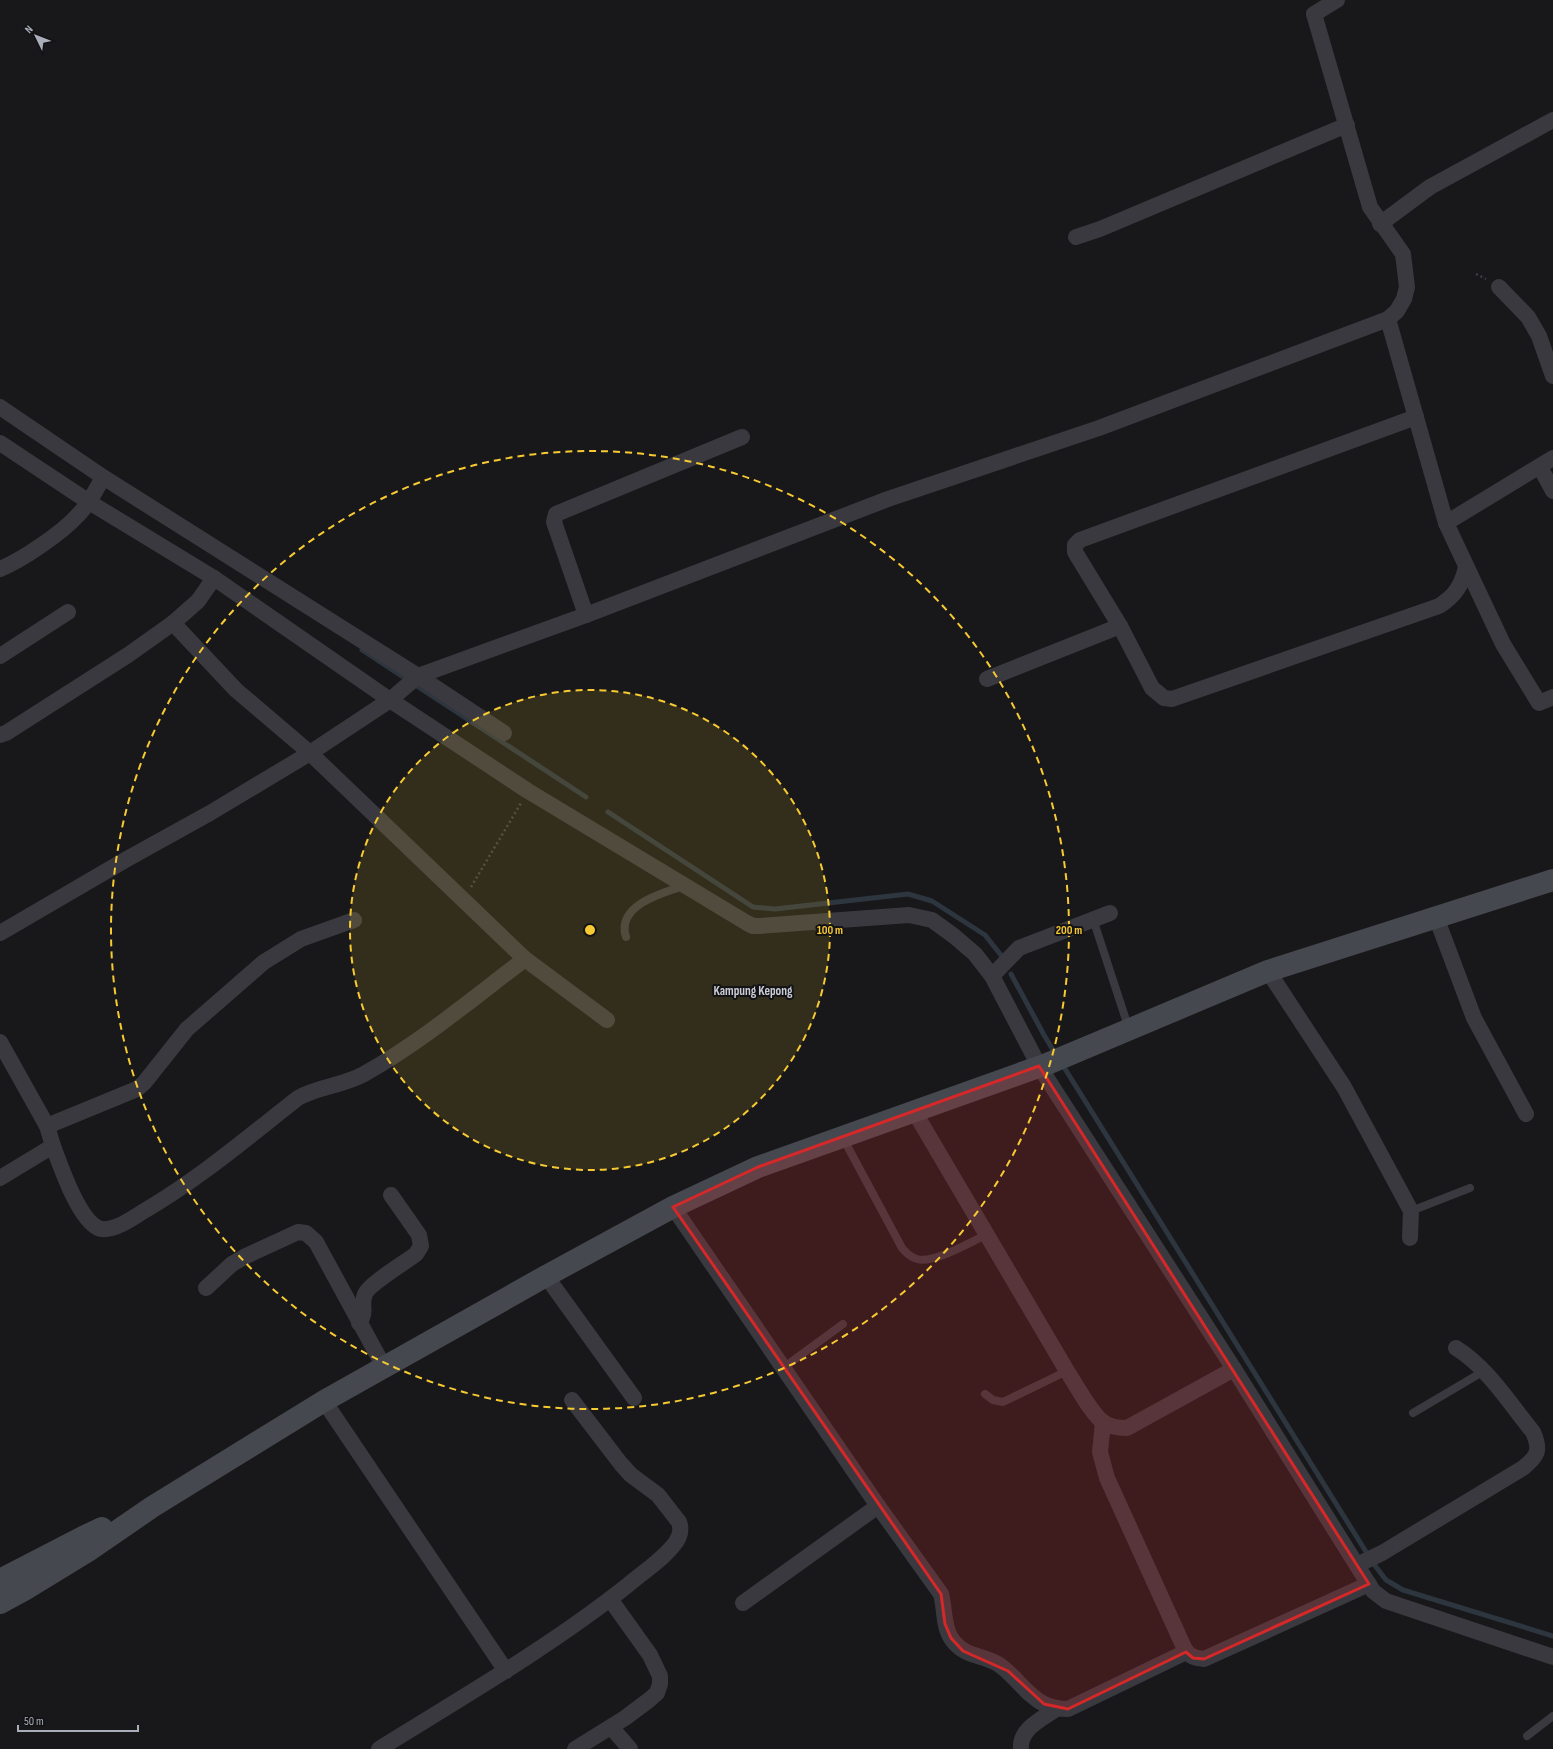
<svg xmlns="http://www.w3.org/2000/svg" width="1553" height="1749" font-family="'Sofia Sans Condensed',sans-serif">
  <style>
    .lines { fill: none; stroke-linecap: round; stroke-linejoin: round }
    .stream { stroke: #2d353f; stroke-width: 5 }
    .path { stroke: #3f4046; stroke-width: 2.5; stroke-dasharray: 2 3; stroke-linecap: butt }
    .lane { stroke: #39393f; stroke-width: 8 }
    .street { stroke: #39393f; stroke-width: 16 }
    .secondary { stroke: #46484f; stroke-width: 22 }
    .marked { fill: #d62828; fill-opacity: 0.2; stroke: #d62828; stroke-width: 3; stroke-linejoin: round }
    .ring { fill: none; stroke: #f7ca32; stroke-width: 2; stroke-dasharray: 7 5 }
    .labels { text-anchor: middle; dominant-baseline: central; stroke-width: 4; stroke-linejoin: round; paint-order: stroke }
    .neighbourhood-label { font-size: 13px; font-weight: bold; fill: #cbcdd6; stroke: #131315 }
    .centre { fill: #f7ca32; stroke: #131315; stroke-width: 2 }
    .ring-label { font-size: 12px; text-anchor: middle; font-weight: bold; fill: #f7ca32; stroke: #131315; stroke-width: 4; stroke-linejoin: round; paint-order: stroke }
  </style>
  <rect width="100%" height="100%" fill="#18181a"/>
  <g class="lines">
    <g class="stream">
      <path d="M362,650L586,797"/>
      <path d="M608,812L753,907L775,909L908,894L932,901L985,935L1004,959"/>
      <path d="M1011,974L1044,1035L1056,1055"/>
      <path d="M1062,1064L1373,1563L1386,1580L1403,1590L1553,1636"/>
    </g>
    <g class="path">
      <path d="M1476,274L1486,279"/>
      <path d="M471,887L521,803"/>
    </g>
    <g class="lane">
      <path d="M1093,919L1129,1029"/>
      <path d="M626,937C616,906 661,893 684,886"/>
      <path d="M843,1138L902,1248C906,1253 910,1257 917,1259C934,1264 970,1242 986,1235"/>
      <path d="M1411,1211L1470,1188"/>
      <path d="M783,1368L843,1324"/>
      <path d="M985,1394L993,1400L1003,1402L1067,1371"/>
      <path d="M1413,1413L1484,1371"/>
      <path d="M1527,1736L1553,1716"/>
    </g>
    <g class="street">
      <path d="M1380,224L1430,187L1553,120"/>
      <path d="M1076,237L1100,229L1347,125"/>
      <path d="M1499,287L1528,317L1539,336L1553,376"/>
      <path d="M1388,319L1446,523L1503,644L1539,703L1553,697"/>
      <path d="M0,407L103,477L418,676L504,733"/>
      <path d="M1416,417L1080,540L1075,545V552L1120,626L1152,688L1164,698L1172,699L1439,606C1455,596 1462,585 1466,567"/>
      <path d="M0,443L89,502L214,578L390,700L528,791L747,923L753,926H760L909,915L932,920L954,936L975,954L992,976L1039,1066L1234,1369L1373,1591L1386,1601L1553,1657"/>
      <path d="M1540,467L1553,491"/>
      <path d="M1446,523L1553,458"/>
      <path d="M0,569C22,560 62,533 78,515C89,504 96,490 103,477"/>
      <path d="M586,615L888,499L1099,428L1388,319L1397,311L1404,299L1407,287L1403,254L1370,207L1314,14L1337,0"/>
      <path d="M0,656L68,612"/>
      <path d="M987,679L1120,626"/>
      <path d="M0,735L6,733L128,655L173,623L198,601L214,578"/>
      <path d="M1436,917L1474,1018L1526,1114"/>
      <path d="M0,933L127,859L210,813L310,753L390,700L418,676L586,615L554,522L556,514L742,437"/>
      <path d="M525,959L607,1020"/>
      <path d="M1268,971L1344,1087L1411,1211L1410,1238"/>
      <path d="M992,976L1019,948L1110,913"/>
      <path d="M0,1042L47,1126L53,1146L0,1178"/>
      <path d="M914,1111L1067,1371C1076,1385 1091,1413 1103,1422C1110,1427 1119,1428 1127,1428L1234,1369"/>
      <path d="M47,1126L137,1089L144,1083L187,1029L264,962L301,939L354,920"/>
      <path d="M53,1146C61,1167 78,1218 98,1228C102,1230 108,1229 112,1228C124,1225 134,1217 144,1211C199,1179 248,1137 298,1098C318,1086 343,1086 364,1074C421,1042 472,999 525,959L310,753L236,690L173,623"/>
      <path d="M673,1207L878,1506L941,1594C945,1608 943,1626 951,1638C964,1658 982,1654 998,1664C1015,1675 1026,1695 1044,1704C1052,1708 1059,1709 1068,1709L1186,1652"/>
      <path d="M546,1276L634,1398"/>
      <path d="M206,1288L232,1264L246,1256L298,1232L306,1233L316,1242L384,1367"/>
      <path d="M359,1323C368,1311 360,1306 365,1294C369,1284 406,1262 416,1254L421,1246L419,1235L391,1195"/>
      <path d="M324,1401L506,1671"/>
      <path d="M1103,1422L1100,1452L1107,1478L1182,1643C1187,1655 1192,1658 1204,1659L1369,1584"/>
      <path d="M1357,1565L1382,1553L1523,1468C1538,1456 1541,1450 1533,1432C1510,1404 1487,1367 1456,1348"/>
      <path d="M743,1603L878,1506"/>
      <path d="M611,1727L630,1749"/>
      <path d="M379,1749C463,1697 551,1646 628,1585C643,1572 664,1559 676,1542C680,1536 682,1530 679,1522L658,1495L631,1475L621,1464L572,1400"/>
      <path d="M575,1749L625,1718L649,1700L657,1693L660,1684V1676L650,1655L610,1599"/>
      <path d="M1021,1749C1019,1729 1042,1719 1056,1709"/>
    </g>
    <g class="secondary">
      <path d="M0,1580L83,1537L102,1528"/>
      <path d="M0,1603L24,1590L91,1549L152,1507L324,1401L546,1276L673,1207L758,1167L1047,1064L1268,971L1553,880"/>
    </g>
  </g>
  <path class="marked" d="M1039,1066L1369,1584L1204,1659L1193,1658L1186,1652L1068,1709L1044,1704L1008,1671L963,1651L951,1638L945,1624L941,1594L673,1207L758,1167Z"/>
  <circle cx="590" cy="930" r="240" fill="#f7ca32" fill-opacity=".12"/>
  <g class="ring">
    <circle cx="590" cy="930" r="240"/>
    <circle cx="590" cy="930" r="479"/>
  </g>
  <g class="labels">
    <g class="neighbourhood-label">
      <text x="753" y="991">Kampung Kepong</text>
    </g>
  </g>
  <circle cx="590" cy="930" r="6" class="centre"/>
  <g class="ring-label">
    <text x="830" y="934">100 m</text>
    <text x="1069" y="934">200 m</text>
  </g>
  <g transform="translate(36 36) rotate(313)" stroke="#131315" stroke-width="3" paint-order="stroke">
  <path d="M0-3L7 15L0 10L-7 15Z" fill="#aaadba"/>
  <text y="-6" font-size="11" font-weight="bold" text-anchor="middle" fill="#aaadba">N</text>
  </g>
  <path d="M18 1725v6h120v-6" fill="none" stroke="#aaadba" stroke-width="2"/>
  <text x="24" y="1725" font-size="12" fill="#aaadba" stroke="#131315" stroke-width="3" paint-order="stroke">50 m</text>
</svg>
